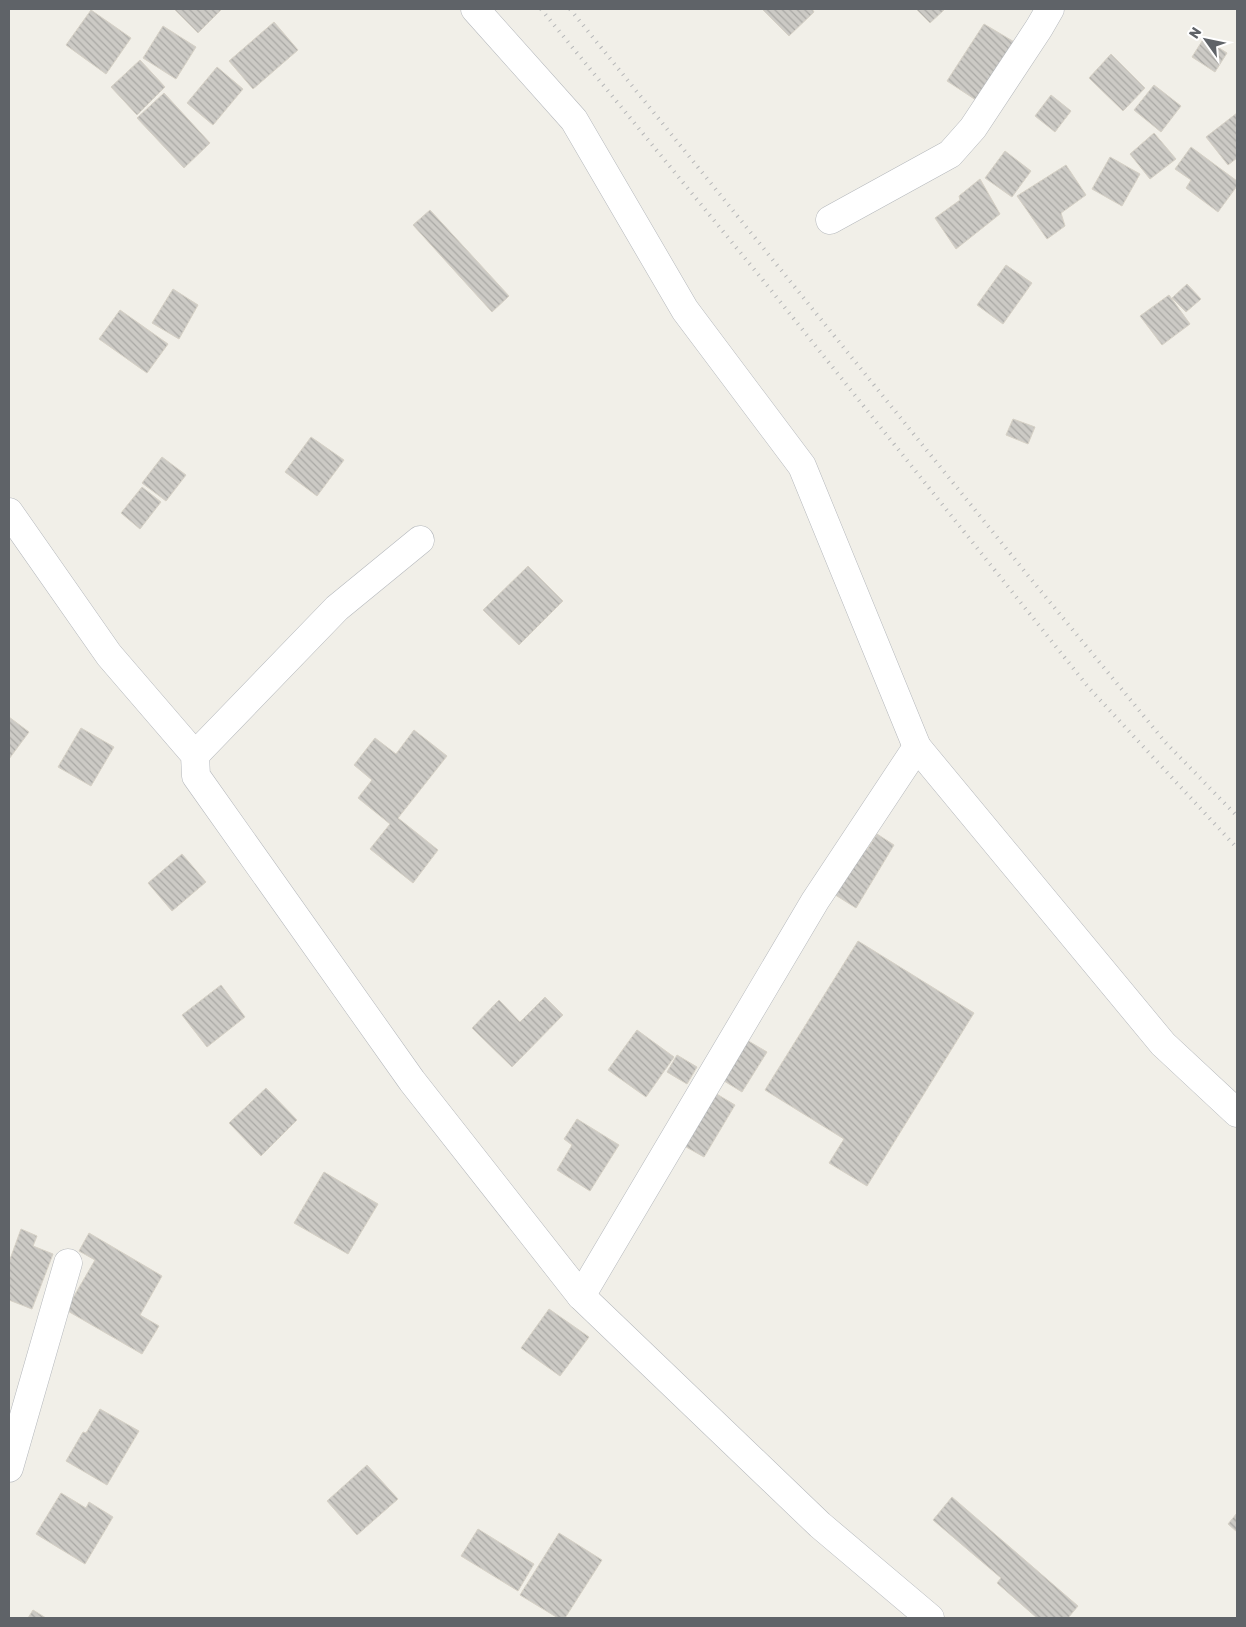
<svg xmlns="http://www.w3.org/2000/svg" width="1246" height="1627" font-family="Rubik,sans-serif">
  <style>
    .building { fill: url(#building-back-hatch); stroke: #d6d1c6 }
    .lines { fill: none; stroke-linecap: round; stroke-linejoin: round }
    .minor-casing { stroke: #b5b8bc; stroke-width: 29 }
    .minor { stroke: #fff; stroke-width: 28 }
    .rail { stroke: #b6b7b8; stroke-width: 4; stroke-dasharray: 1 6; stroke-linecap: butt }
  </style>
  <defs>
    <pattern id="building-back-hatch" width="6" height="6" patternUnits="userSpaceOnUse" patternTransform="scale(1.25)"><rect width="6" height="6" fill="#cccac5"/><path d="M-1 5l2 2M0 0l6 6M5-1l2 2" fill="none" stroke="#a9a8a4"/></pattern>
  </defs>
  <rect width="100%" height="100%" fill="#f1efe8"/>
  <g class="building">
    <path d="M176,9H222L198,33L175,10Z"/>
    <path d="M762,9H812L814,12L789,36Z"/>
    <path d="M916,9H945L930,23Z"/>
    <path d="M91,10L131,38L106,74L66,45Z"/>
    <path d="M274,22L298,50L253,89L229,61Z"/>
    <path d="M984,24L1016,43L979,102L947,81Z"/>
    <path d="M163,26L196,47L176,79L143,58Z"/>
    <path d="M1204,38L1227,53L1215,72L1192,57Z"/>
    <path d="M1111,54L1145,88L1123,111L1089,78Z"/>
    <path d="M140,60L165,87L137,115L111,87Z"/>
    <path d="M217,67L243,89L213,125L187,103Z"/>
    <path d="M1154,85L1181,106L1161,132L1134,110Z"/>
    <path d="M164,93L210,143L184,168L137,118Z"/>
    <path d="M1051,95L1071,111L1055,132L1035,116Z"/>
    <path d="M1237,113V158L1228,165L1206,137Z"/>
    <path d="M1154,133L1176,159L1150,179L1130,154Z"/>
    <path d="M1191,147L1237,181V186L1218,212L1186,188L1191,180L1175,169Z"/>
    <path d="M1005,151L1031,171L1012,197L985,178Z"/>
    <path d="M1110,157L1140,174L1122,206L1092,189Z"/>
    <path d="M1066,165L1086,195L1061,213L1065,226L1047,239L1017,196Z"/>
    <path d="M980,179L1000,214L956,249L935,218L960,200L959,196Z"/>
    <path d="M430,210L509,296L492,312L413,225Z"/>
    <path d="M1006,265L1032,283L1003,324L977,305Z"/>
    <path d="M1187,284L1201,299L1186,312L1172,298Z"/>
    <path d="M173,289L198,305L179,339L152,323Z"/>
    <path d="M1169,295L1190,324L1162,345L1140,316Z"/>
    <path d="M120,310L168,344L147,373L99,339Z"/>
    <path d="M1013,419L1035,427L1028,444L1006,435Z"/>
    <path d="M311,437L344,460L317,496L285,472Z"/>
    <path d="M162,457L186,475L166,501L142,483Z"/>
    <path d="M142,487L161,502L140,529L121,513Z"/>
    <path d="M528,566L563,601L519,645L483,610Z"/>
    <path d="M9,717L29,732L9,759Z"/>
    <path d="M81,728L114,747L91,786L58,767Z"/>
    <path d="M414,730L447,756L398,818L438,850L413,883L370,849L390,824L358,798L372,780L354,765L375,738L396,754Z"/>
    <path d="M877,834L894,845L856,908L826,889L855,843L867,850Z"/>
    <path d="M182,854L206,882L172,911L148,883Z"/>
    <path d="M858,941L974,1013L867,1186L829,1163L844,1139L765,1090Z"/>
    <path d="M221,985L245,1017L207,1047L182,1015Z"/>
    <path d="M545,997L563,1015L512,1067L472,1028L499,1000L520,1022Z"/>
    <path d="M637,1030L674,1057L646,1097L608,1070Z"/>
    <path d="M740,1036L767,1052L742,1092L716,1076Z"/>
    <path d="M677,1055L697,1067L687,1084L667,1072Z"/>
    <path d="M266,1088L297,1120L261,1156L229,1123Z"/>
    <path d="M710,1090L735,1105L704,1157L679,1143Z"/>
    <path d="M577,1119L619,1145L590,1191L557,1170L572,1145L564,1139Z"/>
    <path d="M324,1172L378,1204L348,1254L294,1223Z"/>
    <path d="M21,1229L37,1236L33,1246L53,1254L32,1309L9,1300V1262Z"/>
    <path d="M89,1233L162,1276L140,1315L159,1326L142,1354L66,1310L95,1260L79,1251Z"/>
    <path d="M549,1309L589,1337L560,1376L521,1348Z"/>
    <path d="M100,1409L139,1431L107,1485L66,1461L83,1432L86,1433Z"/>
    <path d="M367,1465L398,1499L357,1535L327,1501Z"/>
    <path d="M61,1493L86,1508L89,1502L113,1517L85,1564L36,1534Z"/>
    <path d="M952,1497L1078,1606L1068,1618H1037L997,1583L1001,1578L933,1520Z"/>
    <path d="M1237,1513V1532L1228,1524Z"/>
    <path d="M478,1529L534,1564L518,1591L461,1556Z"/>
    <path d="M559,1533L602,1560L565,1618H558L520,1595Z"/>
    <path d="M33,1610L46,1618H28Z"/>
  </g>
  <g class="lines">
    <g class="minor-casing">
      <g id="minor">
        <path d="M475,9L574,120L685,310L802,466L917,747L1163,1044L1237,1113"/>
        <path d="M830,220L950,154L973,128L1039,28L1050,9"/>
        <path d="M9,512L109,655L195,755L196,776L412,1081L581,1296L820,1525L930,1618"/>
        <path d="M195,755L337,608L420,540"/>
        <path d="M581,1296L815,901L917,747"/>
        <path d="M9,1468L68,1263"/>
      </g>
    </g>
    <use href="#minor" class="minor"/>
    <g class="rail">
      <path d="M541,9L762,279L1089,688L1237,848"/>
      <path d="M570,9L1030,578L1166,743L1237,816"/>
    </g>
  </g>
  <rect width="1246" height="1627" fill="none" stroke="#5f6368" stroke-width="20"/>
  <g transform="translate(1206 40) rotate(303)" stroke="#ffffff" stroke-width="4" paint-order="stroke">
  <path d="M0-4L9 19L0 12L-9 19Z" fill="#5f6368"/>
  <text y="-8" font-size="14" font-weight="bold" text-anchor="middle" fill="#5f6368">N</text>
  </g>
</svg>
